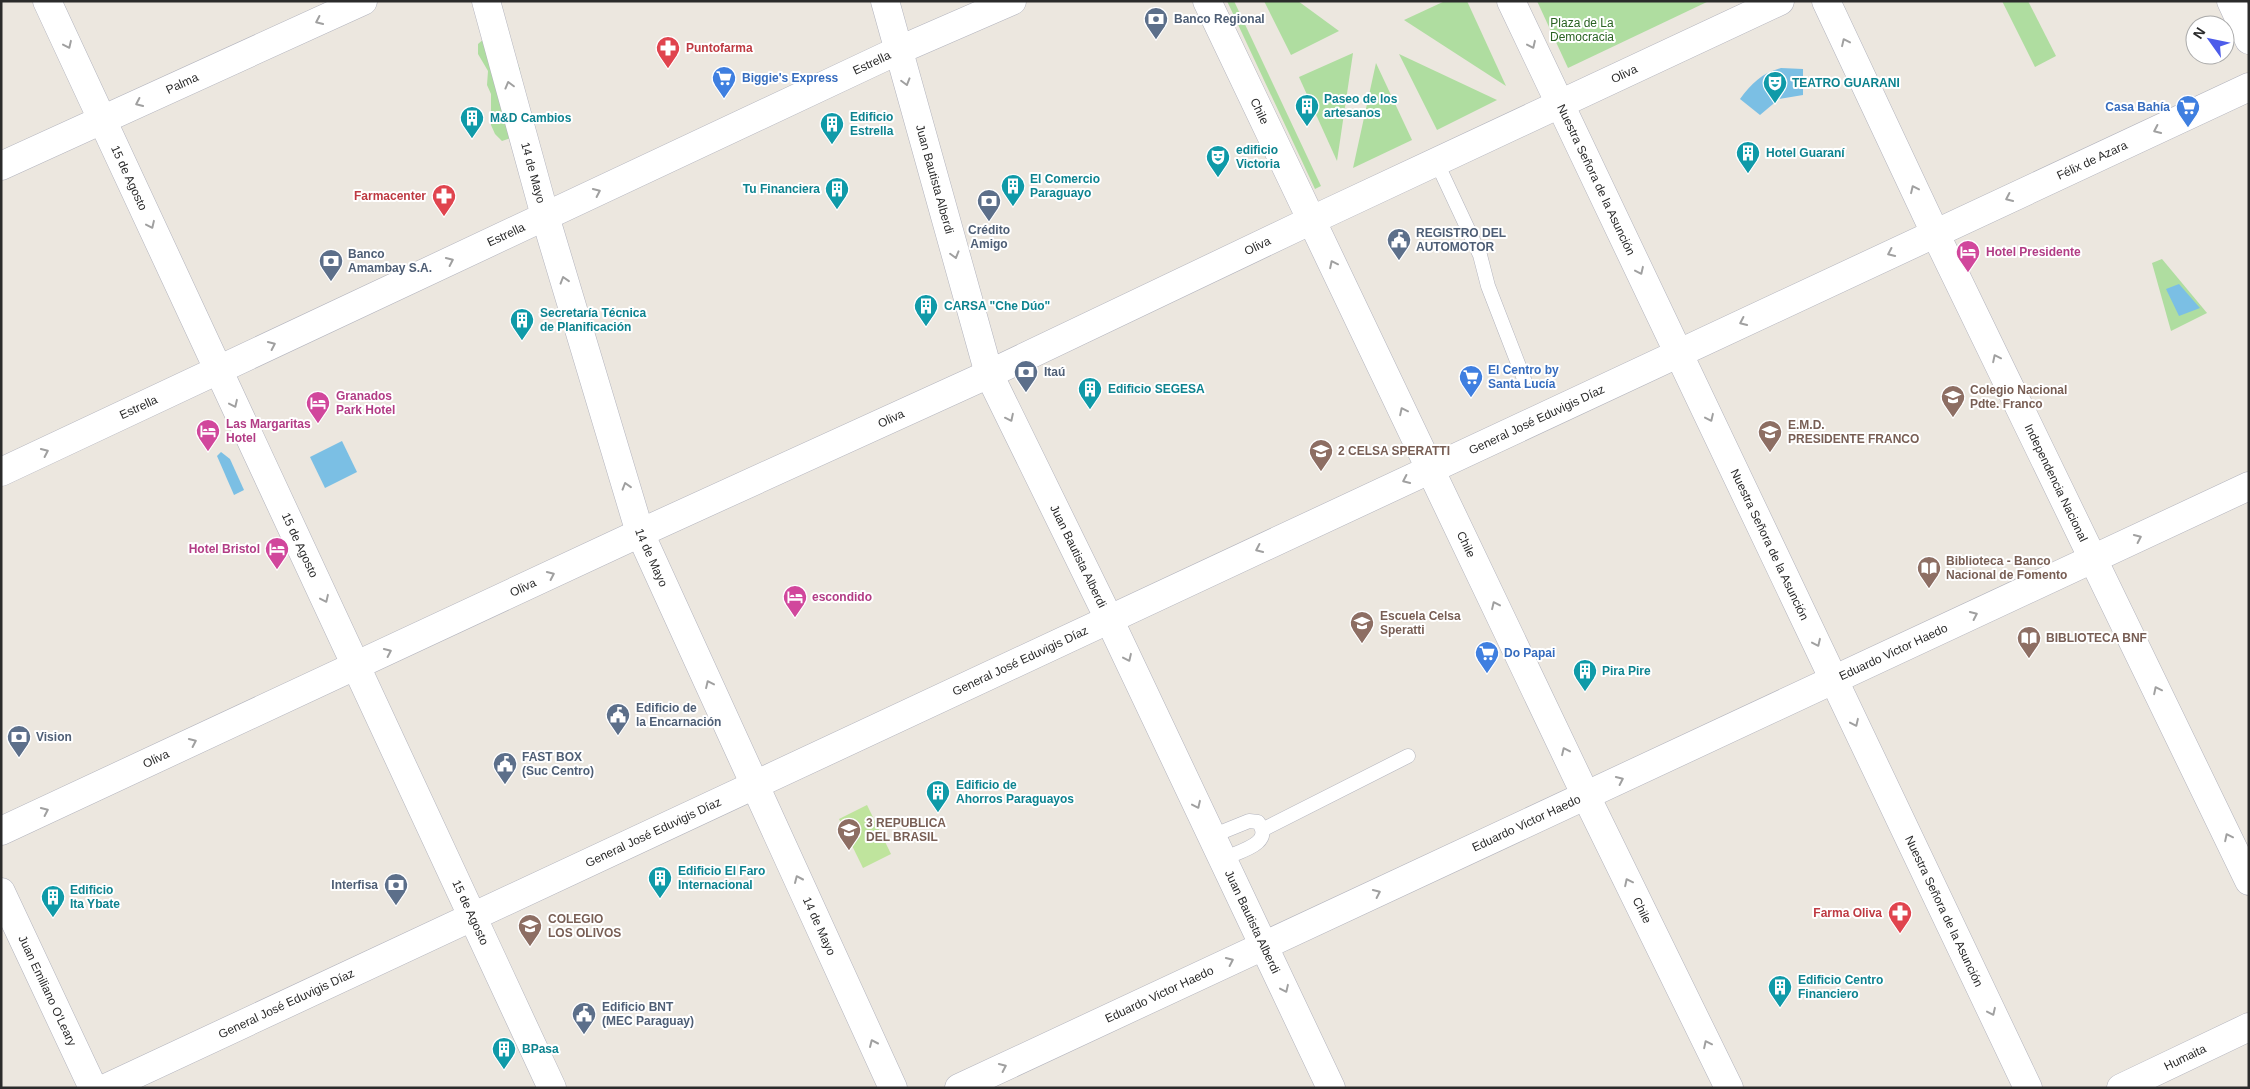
<svg xmlns="http://www.w3.org/2000/svg" width="2250" height="1089" font-family="Helvetica,sans-serif">
  <style>
    .green { fill: #afdda0 }
    .pitch { fill: #bfe49d }
    .water { fill: #7bbfe4 }
    .lines { fill: none; stroke-linecap: round; stroke-linejoin: round }
    .service-casing { stroke: #b2b3bd; stroke-width: 15 }
    .minor-casing { stroke: #b2b3bd; stroke-width: 29 }
    .tertiary-casing { stroke: #b2b3bd; stroke-width: 29 }
    .service { stroke: #fff; stroke-width: 14 }
    .minor { stroke: #fff; stroke-width: 28 }
    .tertiary { stroke: #fff; stroke-width: 28 }
    .oneway { stroke: #a0a0a0 }
    .labels { text-anchor: middle; dominant-baseline: central; stroke-width: 4; stroke-linejoin: round; paint-order: stroke }
    .service-label { font-size: 12px; font-weight: bold; fill: #4e5e75; stroke: #fff; text-anchor: start }
    .park-label { font-size: 12px; fill: #296221; stroke: #fff }
    .health-label { font-size: 12px; font-weight: bold; fill: #be3a42; stroke: #fff; text-anchor: end }
    .street-label { font-size: 12px; fill: #2b2b2b; stroke: #fff }
    .shop-label { font-size: 12px; font-weight: bold; fill: #366cbe; stroke: #fff; text-anchor: start }
    .culture-label { font-size: 12px; font-weight: bold; fill: #0d838f; stroke: #fff; text-anchor: start }
    .hotel-label { font-size: 12px; font-weight: bold; fill: #b23c85; stroke: #fff; text-anchor: start }
    .education-label { font-size: 12px; font-weight: bold; fill: #785e54; stroke: #fff; text-anchor: start }
  </style>
  <rect width="100%" height="100%" fill="#ece7df"/>
  <g class="green">
    <path d="M1227,1H1234L1321,186L1315,189Z"/>
    <path d="M1264,1H1298L1339,31L1291,55Z"/>
    <path d="M1445,1H1467L1506,86L1404,20Z"/>
    <path d="M1537,1H1709L1568,68Z"/>
    <path d="M2002,1H2028L2056,56L2035,67Z"/>
    <path d="M486,37L516,60L520,69L521,110L511,138L502,141L495,134L491,125V94L487,85L488,71L478,54V44Z"/>
    <path d="M1353,53L1337,161L1299,77Z"/>
    <path d="M1399,54L1497,100L1437,130Z"/>
    <path d="M1376,63L1412,140L1353,168Z"/>
    <path d="M2162,259L2207,313L2171,331L2152,263Z"/>
  </g>
  <path class="pitch" d="M867,805L891,854L863,868L839,819Z"/>
  <g class="water">
    <path d="M1781,68L1803,69V95L1779,99L1760,115L1740,99C1752,83 1762,73 1781,68Z"/>
    <path d="M2179,284L2200,308L2179,316L2166,289Z"/>
    <path d="M342,441L357,472L325,488L310,457Z"/>
    <path d="M221,452L230,459L244,490L234,495L217,456Z"/>
  </g>
  <g class="lines">
    <g class="service-casing">
      <g id="service">
        <path d="M1437,163L1480,255L1488,286L1524,379"/>
        <path d="M1264,829L1408,756"/>
        <path d="M1212,836L1249,821L1258,822C1275,844 1239,851 1223,859"/>
      </g>
    </g>
    <g class="minor-casing">
      <g id="minor">
        <path id="s1" d="M47,1L552,1088"/>
        <path id="s2" d="M486,1L545,216L640,533L893,1088"/>
        <path id="s3" d="M885,1L989,374L1109,619L1331,1088"/>
        <path id="s4" d="M1207,1L1586,796L1729,1088"/>
        <path id="s5" d="M1511,1L2028,1088"/>
        <path id="s6" d="M1826,1L1935,233L2249,881"/>
        <path d="M2231,1L2249,40"/>
        <path id="s7" d="M1,166L363,1"/>
        <path id="s8" d="M1,472L897,51L1012,1"/>
        <path id="s9" d="M1,892L93,1088"/>
        <path id="s10" d="M2121,1088L2249,1027"/>
      </g>
    </g>
    <g class="tertiary-casing">
      <g id="tertiary">
        <path id="s11" d="M1,831L640,533L989,374L1312,220L1780,1"/>
        <path id="s12" d="M106,1088L2249,87"/>
        <path id="s13" d="M959,1088L2249,486"/>
      </g>
    </g>
    <use href="#service" class="service"/>
    <use href="#minor" class="minor"/>
    <use href="#tertiary" class="tertiary"/>
  </g>
  <defs><path id="oneway-chevron" d="M-2-3.5L2.5 0L-2 3.5" fill="none" stroke-width="1.6" stroke-linecap="round" stroke-linejoin="round" transform="scale(1.25)"/></defs>
  <g class="oneway">
    <use href="#oneway-chevron" transform="translate(319 21) rotate(155)"/>
    <use href="#oneway-chevron" transform="translate(1845 42) rotate(-115)"/>
    <use href="#oneway-chevron" transform="translate(68 45) rotate(65)"/>
    <use href="#oneway-chevron" transform="translate(1532 45) rotate(65)"/>
    <use href="#oneway-chevron" transform="translate(906 82) rotate(74)"/>
    <use href="#oneway-chevron" transform="translate(509 85) rotate(-105)"/>
    <use href="#oneway-chevron" transform="translate(139 103) rotate(155)"/>
    <use href="#oneway-chevron" transform="translate(2157 130) rotate(155)"/>
    <use href="#oneway-chevron" transform="translate(1914 189) rotate(-115)"/>
    <use href="#oneway-chevron" transform="translate(597 192) rotate(-25)"/>
    <use href="#oneway-chevron" transform="translate(2009 198) rotate(155)"/>
    <use href="#oneway-chevron" transform="translate(151 225) rotate(65)"/>
    <use href="#oneway-chevron" transform="translate(1891 253) rotate(155)"/>
    <use href="#oneway-chevron" transform="translate(955 255) rotate(74)"/>
    <use href="#oneway-chevron" transform="translate(450 261) rotate(-25)"/>
    <use href="#oneway-chevron" transform="translate(1333 264) rotate(-116)"/>
    <use href="#oneway-chevron" transform="translate(1640 271) rotate(65)"/>
    <use href="#oneway-chevron" transform="translate(564 280) rotate(-107)"/>
    <use href="#oneway-chevron" transform="translate(1743 322) rotate(155)"/>
    <use href="#oneway-chevron" transform="translate(272 345) rotate(-25)"/>
    <use href="#oneway-chevron" transform="translate(1996 358) rotate(-116)"/>
    <use href="#oneway-chevron" transform="translate(234 404) rotate(65)"/>
    <use href="#oneway-chevron" transform="translate(1403 411) rotate(-116)"/>
    <use href="#oneway-chevron" transform="translate(1010 418) rotate(64)"/>
    <use href="#oneway-chevron" transform="translate(1710 418) rotate(65)"/>
    <use href="#oneway-chevron" transform="translate(45 452) rotate(-25)"/>
    <use href="#oneway-chevron" transform="translate(1406 480) rotate(155)"/>
    <use href="#oneway-chevron" transform="translate(626 486) rotate(-107)"/>
    <use href="#oneway-chevron" transform="translate(2138 538) rotate(-25)"/>
    <use href="#oneway-chevron" transform="translate(1259 549) rotate(155)"/>
    <use href="#oneway-chevron" transform="translate(551 575) rotate(-25)"/>
    <use href="#oneway-chevron" transform="translate(325 599) rotate(65)"/>
    <use href="#oneway-chevron" transform="translate(1495 605) rotate(-115)"/>
    <use href="#oneway-chevron" transform="translate(1974 615) rotate(-25)"/>
    <use href="#oneway-chevron" transform="translate(1817 643) rotate(65)"/>
    <use href="#oneway-chevron" transform="translate(388 652) rotate(-25)"/>
    <use href="#oneway-chevron" transform="translate(1128 658) rotate(65)"/>
    <use href="#oneway-chevron" transform="translate(709 684) rotate(-115)"/>
    <use href="#oneway-chevron" transform="translate(2157 690) rotate(-116)"/>
    <use href="#oneway-chevron" transform="translate(1855 723) rotate(65)"/>
    <use href="#oneway-chevron" transform="translate(193 742) rotate(-25)"/>
    <use href="#oneway-chevron" transform="translate(1565 751) rotate(-115)"/>
    <use href="#oneway-chevron" transform="translate(1620 780) rotate(-25)"/>
    <use href="#oneway-chevron" transform="translate(1197 805) rotate(65)"/>
    <use href="#oneway-chevron" transform="translate(45 811) rotate(-25)"/>
    <use href="#oneway-chevron" transform="translate(2228 837) rotate(-116)"/>
    <use href="#oneway-chevron" transform="translate(798 879) rotate(-114)"/>
    <use href="#oneway-chevron" transform="translate(1628 882) rotate(-116)"/>
    <use href="#oneway-chevron" transform="translate(1377 893) rotate(-25)"/>
    <use href="#oneway-chevron" transform="translate(1230 961) rotate(-25)"/>
    <use href="#oneway-chevron" transform="translate(1285 989) rotate(65)"/>
    <use href="#oneway-chevron" transform="translate(1992 1012) rotate(65)"/>
    <use href="#oneway-chevron" transform="translate(873 1043) rotate(-114)"/>
    <use href="#oneway-chevron" transform="translate(1707 1044) rotate(-116)"/>
    <use href="#oneway-chevron" transform="translate(1003 1067) rotate(-25)"/>
  </g>
  <defs>
    <g id="bank-pin" transform="scale(1.25)"><path d="M0 17L-7.5 6A9.5 9.5 0 1 1 7.5 6Z" fill="#5c6f8a" stroke="#fff"/><path d="M-6-4H6V4H-6ZM0-2.3a2.3 2.3 0 1 0 0 4.6a2.3 2.3 0 1 0 0-4.6Z" fill="#fff"/></g>
    <g id="pharmacy-pin" transform="scale(1.25)"><path d="M0 17L-7.5 6A9.5 9.5 0 1 1 7.5 6Z" fill="#e0444e" stroke="#fff"/><path d="M-2-6h4v4h4v4h-4v4h-4v-4h-4v-4h4Z" fill="#fff"/></g>
    <g id="supermarket-pin" transform="scale(1.25)"><path d="M0 17L-7.5 6A9.5 9.5 0 1 1 7.5 6Z" fill="#3f7fe0" stroke="#fff"/><path d="M-6-5.5h2.5l.6 2H6L4.5 2H-2.5L-4.4-4H-6ZM-1.5 3.2a1.3 1.3 0 1 0 .1 0ZM3 3.2a1.3 1.3 0 1 0 .1 0Z" fill="#fff"/></g>
    <g id="theatre-pin" transform="scale(1.25)"><path d="M0 17L-7.5 6A9.5 9.5 0 1 1 7.5 6Z" fill="#0f9aa8" stroke="#fff"/><path d="M-5-5.5Q0-4 5-5.5V0Q5 5 0 6Q-5 5-5 0ZM-3.3-2.5H-1v1.5H-3.3ZM1-2.5H3.3v1.5H1ZM-2.8 1Q0 5.5 2.8 1Z" fill="#fff"/></g>
    <g id="building-pin" transform="scale(1.25)"><path d="M0 17L-7.5 6A9.5 9.5 0 1 1 7.5 6Z" fill="#0f9aa8" stroke="#fff"/><path d="M-4-6H4V6H1V3H-1V6H-4ZM-2.5-4.3h1.7v1.8h-1.7ZM.8-4.3h1.7v1.8H.8ZM-2.5-1h1.7V.8h-1.7ZM.8-1h1.7V.8H.8Z" fill="#fff"/></g>
    <g id="civic-pin" transform="scale(1.25)"><path d="M0 17L-7.5 6A9.5 9.5 0 1 1 7.5 6Z" fill="#5c6f8a" stroke="#fff"/><path d="M-.6-6.5H3V-4.5H.6V-3L4-1V1h2V6H-6V1h2V-1L-.6-3ZM-1.2 2.5V6h2.4V2.5Z" fill="#fff"/></g>
    <g id="hotel-pin" transform="scale(1.25)"><path d="M0 17L-7.5 6A9.5 9.5 0 1 1 7.5 6Z" fill="#d1479c" stroke="#fff"/><path d="M-6-4.5h1.5V1H6V5H4.5V3h-9V5H-6ZM-4 0a1.8 1.8 0 1 1 3.6 0ZM.5 0V-2.5h3Q6-2.5 6 0Z" fill="#fff"/></g>
    <g id="school-pin" transform="scale(1.25)"><path d="M0 17L-7.5 6A9.5 9.5 0 1 1 7.5 6Z" fill="#8d6e63" stroke="#fff"/><path d="M0-5L7-2L0 1L-7-2ZM-4 1L0 2.5L4 1V4Q0 6-4 4Z" fill="#fff"/></g>
    <g id="library-pin" transform="scale(1.25)"><path d="M0 17L-7.5 6A9.5 9.5 0 1 1 7.5 6Z" fill="#8d6e63" stroke="#fff"/><path d="M-6-4Q-3-5.5-.7-3.5V5Q-3 3-6 4ZM6-4Q3-5.5 .7-3.5V5Q3 3 6 4Z" fill="#fff"/></g>
  </defs>
  <g fill-rule="evenodd">
    <use href="#bank-pin" x="1156" y="19"/>
    <use href="#pharmacy-pin" x="668" y="48"/>
    <use href="#supermarket-pin" x="724" y="78"/>
    <use href="#theatre-pin" x="1775" y="83"/>
    <use href="#building-pin" x="1307" y="106"/>
    <use href="#supermarket-pin" x="2188" y="107"/>
    <use href="#building-pin" x="472" y="118"/>
    <use href="#building-pin" x="832" y="124"/>
    <use href="#building-pin" x="1748" y="153"/>
    <use href="#theatre-pin" x="1218" y="157"/>
    <use href="#building-pin" x="1013" y="186"/>
    <use href="#building-pin" x="837" y="189"/>
    <use href="#pharmacy-pin" x="444" y="196"/>
    <use href="#bank-pin" x="989" y="201"/>
    <use href="#civic-pin" x="1399" y="240"/>
    <use href="#hotel-pin" x="1968" y="252"/>
    <use href="#bank-pin" x="331" y="261"/>
    <use href="#building-pin" x="926" y="306"/>
    <use href="#building-pin" x="522" y="320"/>
    <use href="#bank-pin" x="1026" y="372"/>
    <use href="#supermarket-pin" x="1471" y="377"/>
    <use href="#building-pin" x="1090" y="389"/>
    <use href="#school-pin" x="1953" y="397"/>
    <use href="#hotel-pin" x="318" y="403"/>
    <use href="#hotel-pin" x="208" y="431"/>
    <use href="#school-pin" x="1770" y="432"/>
    <use href="#school-pin" x="1321" y="451"/>
    <use href="#hotel-pin" x="277" y="549"/>
    <use href="#library-pin" x="1929" y="568"/>
    <use href="#hotel-pin" x="795" y="597"/>
    <use href="#school-pin" x="1362" y="623"/>
    <use href="#library-pin" x="2029" y="638"/>
    <use href="#supermarket-pin" x="1487" y="653"/>
    <use href="#building-pin" x="1585" y="671"/>
    <use href="#civic-pin" x="618" y="715"/>
    <use href="#bank-pin" x="19" y="737"/>
    <use href="#civic-pin" x="505" y="764"/>
    <use href="#building-pin" x="938" y="792"/>
    <use href="#school-pin" x="849" y="830"/>
    <use href="#building-pin" x="660" y="878"/>
    <use href="#bank-pin" x="396" y="885"/>
    <use href="#building-pin" x="53" y="897"/>
    <use href="#pharmacy-pin" x="1900" y="913"/>
    <use href="#school-pin" x="530" y="926"/>
    <use href="#building-pin" x="1780" y="987"/>
    <use href="#civic-pin" x="584" y="1014"/>
    <use href="#building-pin" x="504" y="1049"/>
  </g>
  <g class="labels">
    <g class="service-label">
      <text x="1174" y="19">Banco Regional</text>
      <text x="989" y="230" text-anchor="middle">Crédito<tspan x="989" dy="14">Amigo</tspan></text>
      <text x="1416" y="233">REGISTRO DEL<tspan x="1416" dy="14">AUTOMOTOR</tspan></text>
      <text x="348" y="254">Banco<tspan x="348" dy="14">Amambay S.A.</tspan></text>
      <text x="1044" y="372">Itaú</text>
      <text x="636" y="708">Edificio de<tspan x="636" dy="14">la Encarnación</tspan></text>
      <text x="36" y="737">Vision</text>
      <text x="522" y="757">FAST BOX<tspan x="522" dy="14">(Suc Centro)</tspan></text>
      <text x="378" y="885" text-anchor="end">Interfisa</text>
      <text x="602" y="1007">Edificio BNT<tspan x="602" dy="14">(MEC Paraguay)</tspan></text>
    </g>
    <g class="park-label">
      <text x="1582" y="23">Plaza de La<tspan x="1582" dy="14">Democracia</tspan></text>
    </g>
    <g class="health-label">
      <text x="686" y="48" text-anchor="start">Puntofarma</text>
      <text x="426" y="196">Farmacenter</text>
      <text x="1882" y="913">Farma Oliva</text>
    </g>
    <g class="street-label">
      <text stroke="none"><textPath href="#s8" startOffset="962">Estrella</textPath></text>
      <text stroke="none"><textPath href="#s11" startOffset="1791">Oliva</textPath></text>
      <text stroke="none"><textPath href="#s7" startOffset="199">Palma</textPath></text>
      <text stroke="none"><textPath href="#s4" startOffset="122">Chile</textPath></text>
      <text stroke="none"><textPath href="#s12" startOffset="2192">Félix de Azara</textPath></text>
      <text stroke="none"><textPath href="#s2" startOffset="178">14 de Mayo</textPath></text>
      <text stroke="none"><textPath href="#s1" startOffset="195">15 de Agosto</textPath></text>
      <text stroke="none"><textPath href="#s3" startOffset="185">Juan Bautista Alberdi</textPath></text>
      <text stroke="none"><textPath href="#s5" startOffset="198">Nuestra Señora de la Asunción</textPath></text>
      <text stroke="none"><textPath href="#s8" startOffset="558">Estrella</textPath></text>
      <text stroke="none"><textPath href="#s11" startOffset="1386">Oliva</textPath></text>
      <text stroke="none"><textPath href="#s8" startOffset="152">Estrella</textPath></text>
      <text stroke="none"><textPath href="#s11" startOffset="981">Oliva</textPath></text>
      <text stroke="none"><textPath href="#s12" startOffset="1579">General José Eduvigis Díaz</textPath></text>
      <text stroke="none"><textPath href="#s6" startOffset="534">Independencia Nacional</textPath></text>
      <text stroke="none"><textPath href="#s5" startOffset="602">Nuestra Señora de la Asunción</textPath></text>
      <text stroke="none"><textPath href="#s1" startOffset="600">15 de Agosto</textPath></text>
      <text stroke="none"><textPath href="#s4" startOffset="602">Chile</textPath></text>
      <text stroke="none"><textPath href="#s3" startOffset="590">Juan Bautista Alberdi</textPath></text>
      <text stroke="none"><textPath href="#s2" startOffset="581">14 de Mayo</textPath></text>
      <text stroke="none"><textPath href="#s11" startOffset="576">Oliva</textPath></text>
      <text stroke="none"><textPath href="#s13" startOffset="1031">Eduardo Victor Haedo</textPath></text>
      <text stroke="none"><textPath href="#s12" startOffset="1009">General José Eduvigis Díaz</textPath></text>
      <text stroke="none"><textPath href="#s11" startOffset="171">Oliva</textPath></text>
      <text stroke="none"><textPath href="#s13" startOffset="626">Eduardo Victor Haedo</textPath></text>
      <text stroke="none"><textPath href="#s12" startOffset="604">General José Eduvigis Díaz</textPath></text>
      <text stroke="none"><textPath href="#s4" startOffset="1008">Chile</textPath></text>
      <text stroke="none"><textPath href="#s5" startOffset="1008">Nuestra Señora de la Asunción</textPath></text>
      <text stroke="none"><textPath href="#s1" startOffset="1005">15 de Agosto</textPath></text>
      <text stroke="none"><textPath href="#s3" startOffset="995">Juan Bautista Alberdi</textPath></text>
      <text stroke="none"><textPath href="#s2" startOffset="986">14 de Mayo</textPath></text>
      <text stroke="none"><textPath href="#s9" startOffset="109">Juan Emiliano O'Leary</textPath></text>
      <text stroke="none"><textPath href="#s13" startOffset="221">Eduardo Victor Haedo</textPath></text>
      <text stroke="none"><textPath href="#s12" startOffset="199">General José Eduvigis Díaz</textPath></text>
      <text stroke="none"><textPath href="#s10" startOffset="71">Humaita</textPath></text>
    </g>
    <g class="shop-label">
      <text x="742" y="78">Biggie's Express</text>
      <text x="2170" y="107" text-anchor="end">Casa Bahía</text>
      <text x="1488" y="370">El Centro by<tspan x="1488" dy="14">Santa Lucía</tspan></text>
      <text x="1504" y="653">Do Papai</text>
    </g>
    <g class="culture-label">
      <text x="1792" y="83">TEATRO GUARANI</text>
      <text x="1324" y="99">Paseo de los<tspan x="1324" dy="14">artesanos</tspan></text>
      <text x="850" y="117">Edificio<tspan x="850" dy="14">Estrella</tspan></text>
      <text x="490" y="118">M&amp;D Cambios</text>
      <text x="1236" y="150">edificio<tspan x="1236" dy="14">Victoria</tspan></text>
      <text x="1766" y="153">Hotel Guaraní</text>
      <text x="1030" y="179">El Comercio<tspan x="1030" dy="14">Paraguayo</tspan></text>
      <text x="820" y="189" text-anchor="end">Tu Financiera</text>
      <text x="944" y="306">CARSA "Che Dúo"</text>
      <text x="540" y="313">Secretaría Técnica<tspan x="540" dy="14">de Planificación</tspan></text>
      <text x="1108" y="389">Edificio SEGESA</text>
      <text x="1602" y="671">Pira Pire</text>
      <text x="956" y="785">Edificio de<tspan x="956" dy="14">Ahorros Paraguayos</tspan></text>
      <text x="678" y="871">Edificio El Faro<tspan x="678" dy="14">Internacional</tspan></text>
      <text x="70" y="890">Edificio<tspan x="70" dy="14">Ita Ybate</tspan></text>
      <text x="1798" y="980">Ediﬁcio Centro<tspan x="1798" dy="14">Financiero</tspan></text>
      <text x="522" y="1049">BPasa</text>
    </g>
    <g class="hotel-label">
      <text x="1986" y="252">Hotel Presidente</text>
      <text x="336" y="396">Granados<tspan x="336" dy="14">Park Hotel</tspan></text>
      <text x="226" y="424">Las Margaritas<tspan x="226" dy="14">Hotel</tspan></text>
      <text x="260" y="549" text-anchor="end">Hotel Bristol</text>
      <text x="812" y="597">escondido</text>
    </g>
    <g class="education-label">
      <text x="1970" y="390">Colegio Nacional<tspan x="1970" dy="14">Pdte. Franco</tspan></text>
      <text x="1788" y="425">E.M.D.<tspan x="1788" dy="14">PRESIDENTE FRANCO</tspan></text>
      <text x="1338" y="451">2 CELSA SPERATTI</text>
      <text x="1946" y="561">Biblioteca - Banco<tspan x="1946" dy="14">Nacional de Fomento</tspan></text>
      <text x="1380" y="616">Escuela Celsa<tspan x="1380" dy="14">Speratti</tspan></text>
      <text x="2046" y="638">BIBLIOTECA BNF</text>
      <text x="866" y="823">3 REPUBLICA<tspan x="866" dy="14">DEL BRASIL</tspan></text>
      <text x="548" y="919">COLEGIO<tspan x="548" dy="14">LOS OLIVOS</tspan></text>
    </g>
  </g>
  <rect width="2250" height="1089" fill="none" stroke="#2b2b2b" stroke-width="5"/>
  <g transform="translate(2210 40) rotate(303)"><circle r="24" fill="#ffffff" stroke="#aaaaaa"/>
  <path d="M0-4L9 19L0 12L-9 19Z" fill="#4d5cea"/>
  <text y="-8" font-size="14" font-weight="bold" text-anchor="middle" fill="#2b2b2b">N</text>
  </g>
</svg>
